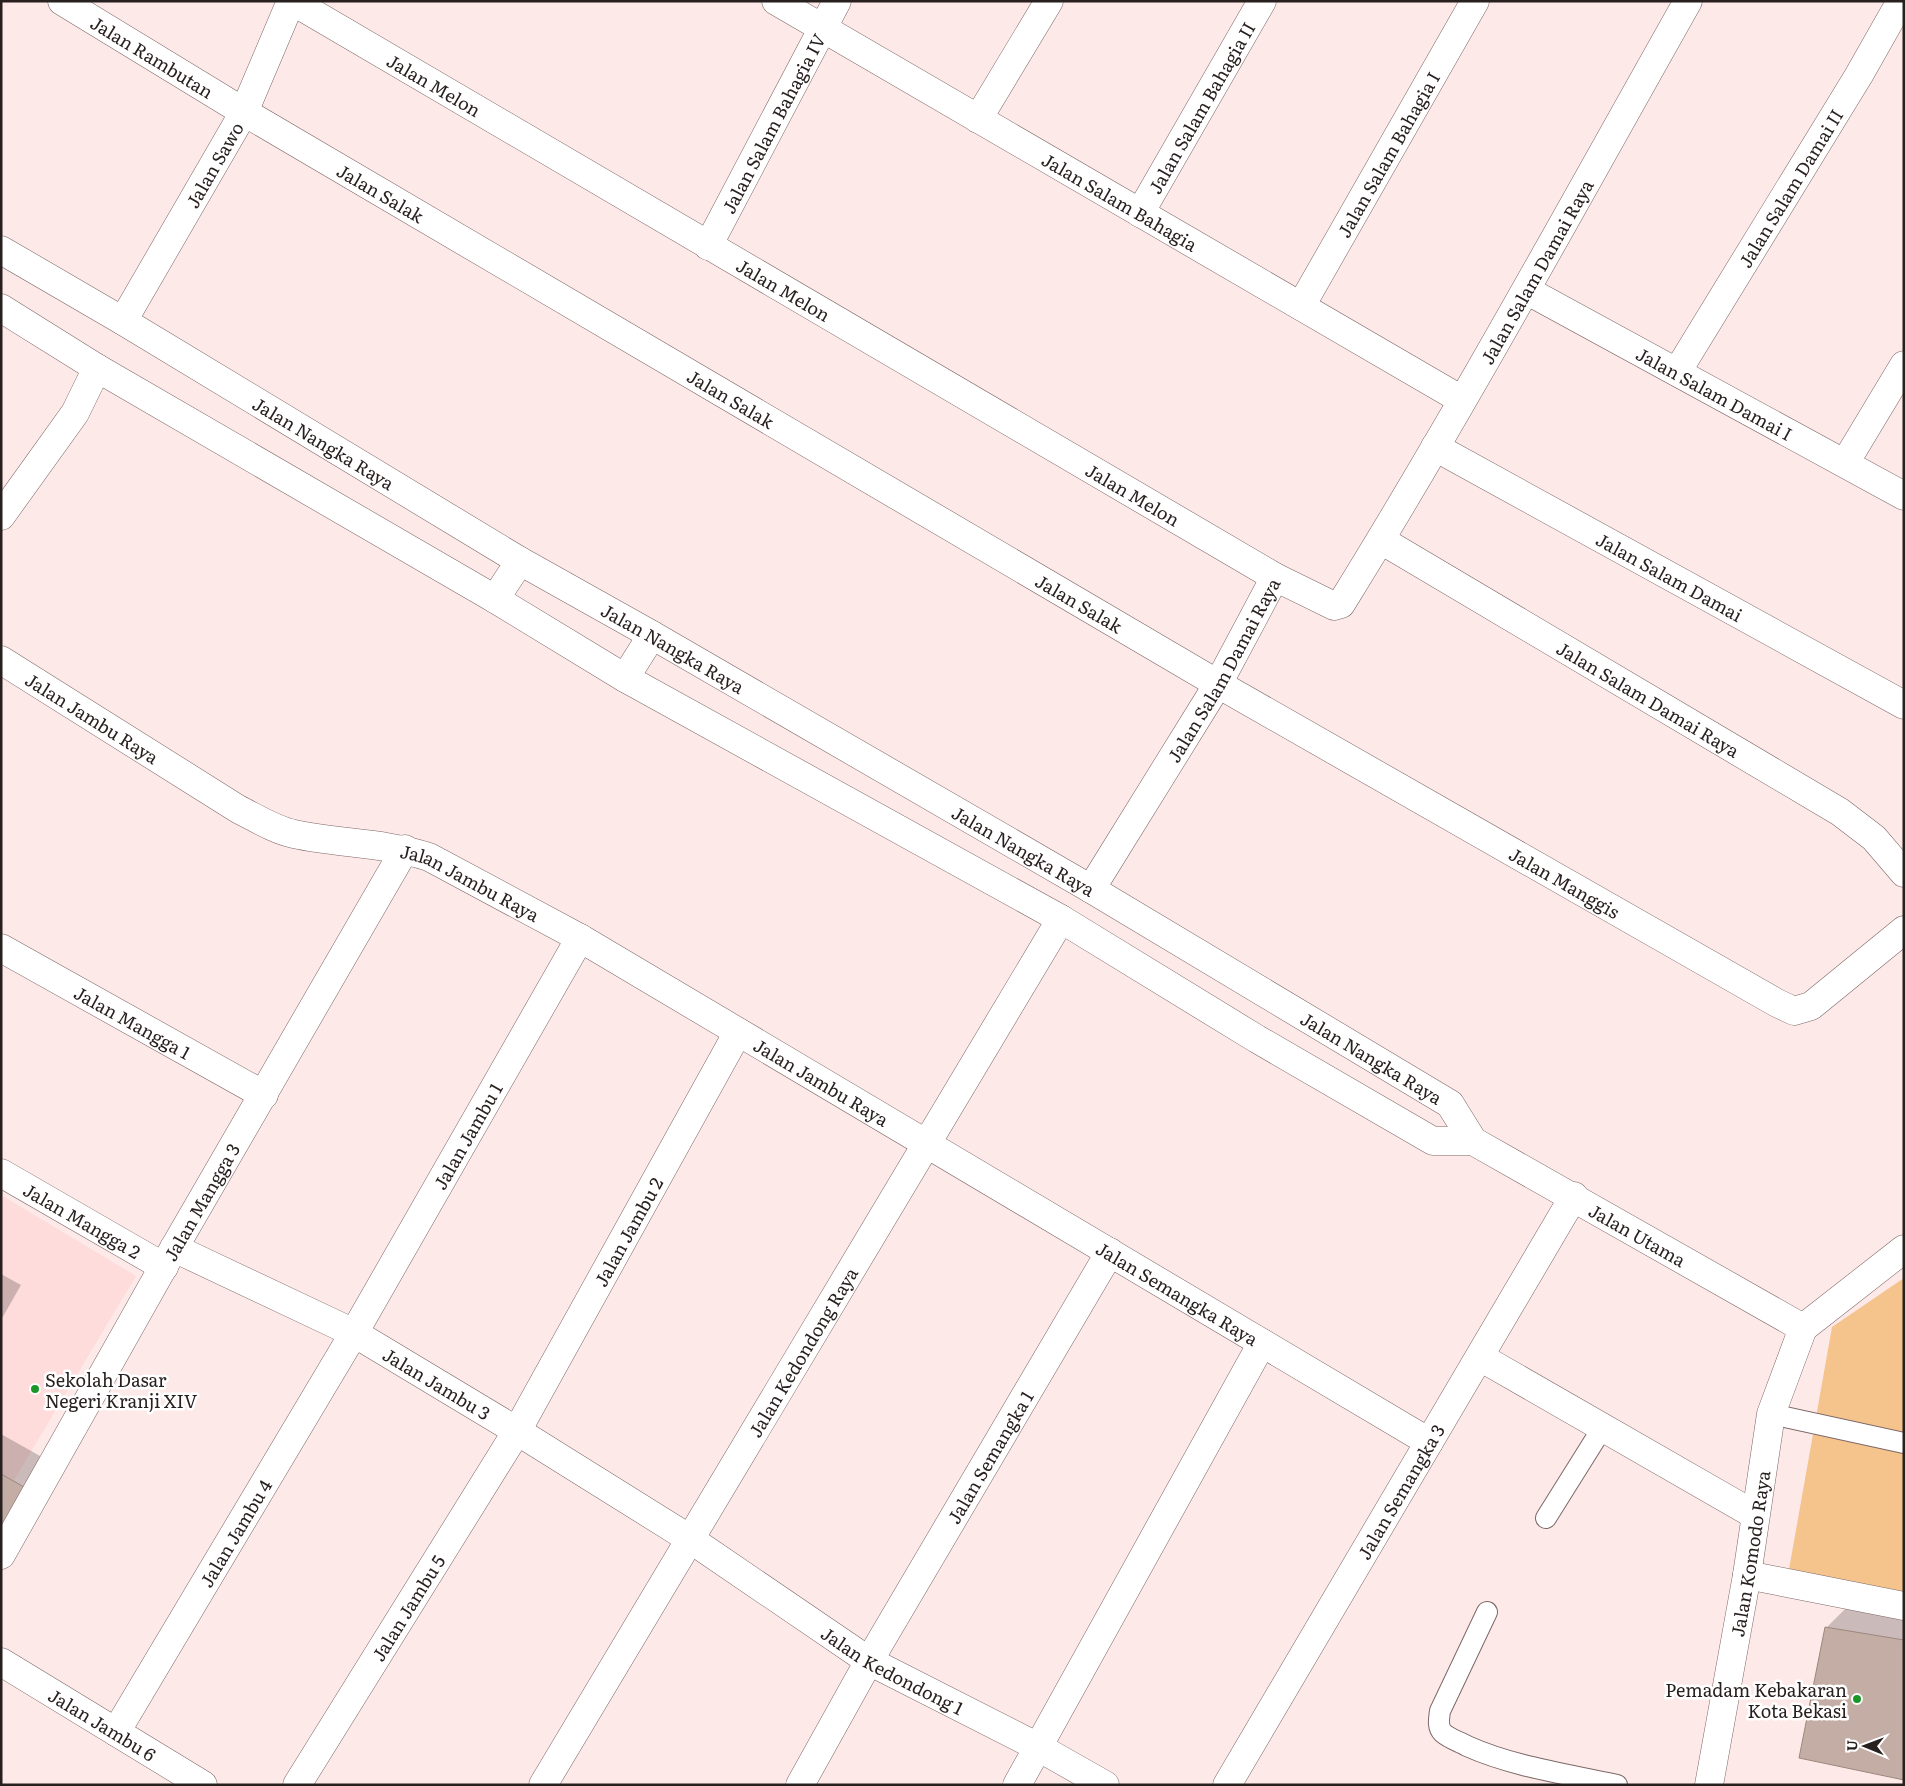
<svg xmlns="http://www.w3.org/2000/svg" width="1905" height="1786" font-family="Literata,serif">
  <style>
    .built { fill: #ffdcdc }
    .green { fill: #f5c38c }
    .shadow { fill: #0003 }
    .building { fill: #c3ada4; stroke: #9d887f }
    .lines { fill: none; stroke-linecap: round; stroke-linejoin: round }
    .lane-casing { stroke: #7d6767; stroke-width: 22 }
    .street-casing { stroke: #7d6767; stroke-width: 29 }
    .secondary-casing { stroke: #7d6767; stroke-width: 29 }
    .lane { stroke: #fff; stroke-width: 20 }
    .street { stroke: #fff; stroke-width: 28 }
    .secondary { stroke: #fff; stroke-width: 28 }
    .poi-dot { fill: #1a9729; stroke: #fff; stroke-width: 2 }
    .labels { text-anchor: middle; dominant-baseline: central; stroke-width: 5; stroke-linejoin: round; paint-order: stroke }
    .street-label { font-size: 18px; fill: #281f1f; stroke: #fff }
    .poi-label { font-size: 18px; fill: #281f1f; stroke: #fff; text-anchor: start }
  </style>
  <rect width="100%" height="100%" fill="#fee9e9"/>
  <path class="built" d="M1,1195L136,1276L1,1502Z"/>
  <path class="green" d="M1904,1278V1596L1788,1575L1832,1327Z"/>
  <g class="shadow">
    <path d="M1,1274L21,1285L1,1320Z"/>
    <path d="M1,1434L49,1461L1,1548Z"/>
    <path d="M1860,1594L1904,1601V1779L1826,1628Z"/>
  </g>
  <g class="building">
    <path d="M1,1474L24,1487L1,1529Z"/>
    <path d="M1825,1627L1904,1640V1780L1799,1758Z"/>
  </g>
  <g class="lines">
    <g class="lane-casing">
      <g id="lane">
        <path d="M1771,1414L1904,1443"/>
        <path d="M1546,1518L1603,1427"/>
        <path d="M1487,1612L1440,1711C1439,1719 1437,1727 1443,1733C1450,1739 1460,1742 1467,1746C1514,1767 1567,1774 1617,1785"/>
      </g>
    </g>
    <g class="street-casing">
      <g id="street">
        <path id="s1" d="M62,1L244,112L1218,684L1777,1003L1794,1011L1811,1006L1904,930"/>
        <path id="s2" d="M292,1L1275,577L1334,606L1341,604C1463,407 1574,203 1688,1"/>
        <path id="s3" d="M776,1L1462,400"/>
        <path d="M978,119L1049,1"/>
        <path id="s4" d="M1140,213L1262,1"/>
        <path id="s5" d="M708,246L837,1"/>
        <path id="s6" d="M1526,290L1904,496"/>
        <path id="s7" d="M1301,306L1475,1"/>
        <path id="s8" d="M123,321L244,112L291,1"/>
        <path id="s9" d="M1677,372L1859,75L1901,1"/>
        <path id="s10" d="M1435,447L1904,705"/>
        <path d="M1845,463L1904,365"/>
        <path d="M1,516L75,413L97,368"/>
        <path id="s11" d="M1381,540L1840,812L1874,838L1904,873"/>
        <path id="s12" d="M1,660L238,809C256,818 275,830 294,834C340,844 383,842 429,857L580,938L1429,1442"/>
        <path id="s13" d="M1091,889L1218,684L1275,577"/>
        <path id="s14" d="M1,948L264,1095"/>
        <path id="s15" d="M1,1173L164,1267"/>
        <path id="s16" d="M174,1248L354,1333L517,1431L690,1539L869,1661L1038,1747L1105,1785"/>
        <path d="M1480,1357L1755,1515"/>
        <path id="s17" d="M1,1555L174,1248L405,849"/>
        <path d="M1747,1575L1904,1606"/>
        <path id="s18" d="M1,1662L203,1785"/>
        <path id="s19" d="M116,1732L354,1333L580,938"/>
        <path id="s20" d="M297,1785L517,1431L738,1032"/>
        <path id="s21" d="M543,1785L1061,919"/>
        <path id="s22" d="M800,1785L869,1661L1110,1252"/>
        <path d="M1017,1785L1262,1343"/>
        <path id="s23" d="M1227,1785L1574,1196"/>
      </g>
    </g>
    <g class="secondary-casing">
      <g id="secondary">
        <path id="s24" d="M1,250L123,321L520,561L652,635L1091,889L1450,1104L1473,1141L1803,1328"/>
        <path d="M1,308L97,368L495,599L625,678L1061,919L1257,1039L1433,1141H1473"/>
        <path d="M495,599L520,561"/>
        <path d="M625,678L652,635"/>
        <path d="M1803,1328L1904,1249"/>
        <path id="s25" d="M1709,1785L1747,1575L1771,1414L1803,1328"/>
      </g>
    </g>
    <use href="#lane" class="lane"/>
    <use href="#street" class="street"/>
    <use href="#secondary" class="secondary"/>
  </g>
  <g class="poi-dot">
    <circle cx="35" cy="1389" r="5"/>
    <circle cx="1857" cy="1699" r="5"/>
  </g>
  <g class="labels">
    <g class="street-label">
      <text stroke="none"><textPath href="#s1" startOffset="106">Jalan Rambutan</textPath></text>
      <text stroke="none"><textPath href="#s2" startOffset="165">Jalan Melon</textPath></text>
      <text stroke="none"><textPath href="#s4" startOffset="122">Jalan Salam Bahagia II</textPath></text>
      <text stroke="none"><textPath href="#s5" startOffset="139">Jalan Salam Bahagia IV</textPath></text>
      <text stroke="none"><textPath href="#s7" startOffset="175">Jalan Salam Bahagia I</textPath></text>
      <text stroke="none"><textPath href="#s8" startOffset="181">Jalan Sawo</textPath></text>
      <text stroke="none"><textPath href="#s9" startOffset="216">Jalan Salam Damai II</textPath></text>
      <text stroke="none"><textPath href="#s1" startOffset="372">Jalan Salak</textPath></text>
      <text stroke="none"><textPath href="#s3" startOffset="398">Jalan Salam Bahagia</textPath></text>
      <text stroke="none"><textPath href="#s2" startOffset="1598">Jalan Salam Damai Raya</textPath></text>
      <text stroke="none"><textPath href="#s2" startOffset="570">Jalan Melon</textPath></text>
      <text stroke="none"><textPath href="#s6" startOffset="215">Jalan Salam Damai I</textPath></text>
      <text stroke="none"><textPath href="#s1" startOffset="778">Jalan Salak</textPath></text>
      <text stroke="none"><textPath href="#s24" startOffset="376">Jalan Nangka Raya</textPath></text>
      <text stroke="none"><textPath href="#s2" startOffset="975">Jalan Melon</textPath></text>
      <text stroke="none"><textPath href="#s10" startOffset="268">Jalan Salam Damai</textPath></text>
      <text stroke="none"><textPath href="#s1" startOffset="1182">Jalan Salak</textPath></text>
      <text stroke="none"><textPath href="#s24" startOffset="781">Jalan Nangka Raya</textPath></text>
      <text stroke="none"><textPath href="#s13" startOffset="256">Jalan Salam Damai Raya</textPath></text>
      <text stroke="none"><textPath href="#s11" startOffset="311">Jalan Salam Damai Raya</textPath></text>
      <text stroke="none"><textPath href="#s12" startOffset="108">Jalan Jambu Raya</textPath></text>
      <text stroke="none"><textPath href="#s24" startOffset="1186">Jalan Nangka Raya</textPath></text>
      <text stroke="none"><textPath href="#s1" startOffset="1742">Jalan Manggis</textPath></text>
      <text stroke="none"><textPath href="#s12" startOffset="526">Jalan Jambu Raya</textPath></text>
      <text stroke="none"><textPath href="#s14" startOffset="151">Jalan Mangga 1</textPath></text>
      <text stroke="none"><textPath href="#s24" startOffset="1591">Jalan Nangka Raya</textPath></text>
      <text stroke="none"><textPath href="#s12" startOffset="931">Jalan Jambu Raya</textPath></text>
      <text stroke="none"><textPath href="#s19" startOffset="692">Jalan Jambu 1</textPath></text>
      <text stroke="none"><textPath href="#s17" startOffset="406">Jalan Mangga 3</textPath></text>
      <text stroke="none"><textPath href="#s15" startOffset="94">Jalan Mangga 2</textPath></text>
      <text stroke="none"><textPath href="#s20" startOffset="645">Jalan Jambu 2</textPath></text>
      <text stroke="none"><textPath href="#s24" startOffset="1915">Jalan Utama</textPath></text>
      <text stroke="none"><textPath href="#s12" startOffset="1345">Jalan Semangka Raya</textPath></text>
      <text stroke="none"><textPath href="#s21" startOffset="505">Jalan Kedondong Raya</textPath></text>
      <text stroke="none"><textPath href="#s16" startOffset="296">Jalan Jambu 3</textPath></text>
      <text stroke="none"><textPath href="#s22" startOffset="379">Jalan Semangka 1</textPath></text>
      <text stroke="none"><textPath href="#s23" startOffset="341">Jalan Semangka 3</textPath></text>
      <text stroke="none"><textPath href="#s19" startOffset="232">Jalan Jambu 4</textPath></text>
      <text stroke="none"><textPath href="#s25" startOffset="235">Jalan Komodo Raya</textPath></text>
      <text stroke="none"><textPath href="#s20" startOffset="209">Jalan Jambu 5</textPath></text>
      <text stroke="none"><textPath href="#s16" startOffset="835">Jalan Kedondong 1</textPath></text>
      <text stroke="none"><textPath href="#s18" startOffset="119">Jalan Jambu 6</textPath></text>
    </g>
    <g class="poi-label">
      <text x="45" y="1379">Sekolah Dasar<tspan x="45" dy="21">Negeri Kranji XIV</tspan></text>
      <text x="1847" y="1689" text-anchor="end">Pemadam Kebakaran<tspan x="1847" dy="21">Kota Bekasi</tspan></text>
    </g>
  </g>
  <rect width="1905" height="1786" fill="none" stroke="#281f1f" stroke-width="5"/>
  <g transform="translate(1865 1746) rotate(271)" stroke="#ffffff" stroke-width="4" paint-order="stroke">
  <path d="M0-4L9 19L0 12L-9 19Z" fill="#281f1f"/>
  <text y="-8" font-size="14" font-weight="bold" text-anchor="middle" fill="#281f1f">U</text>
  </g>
</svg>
